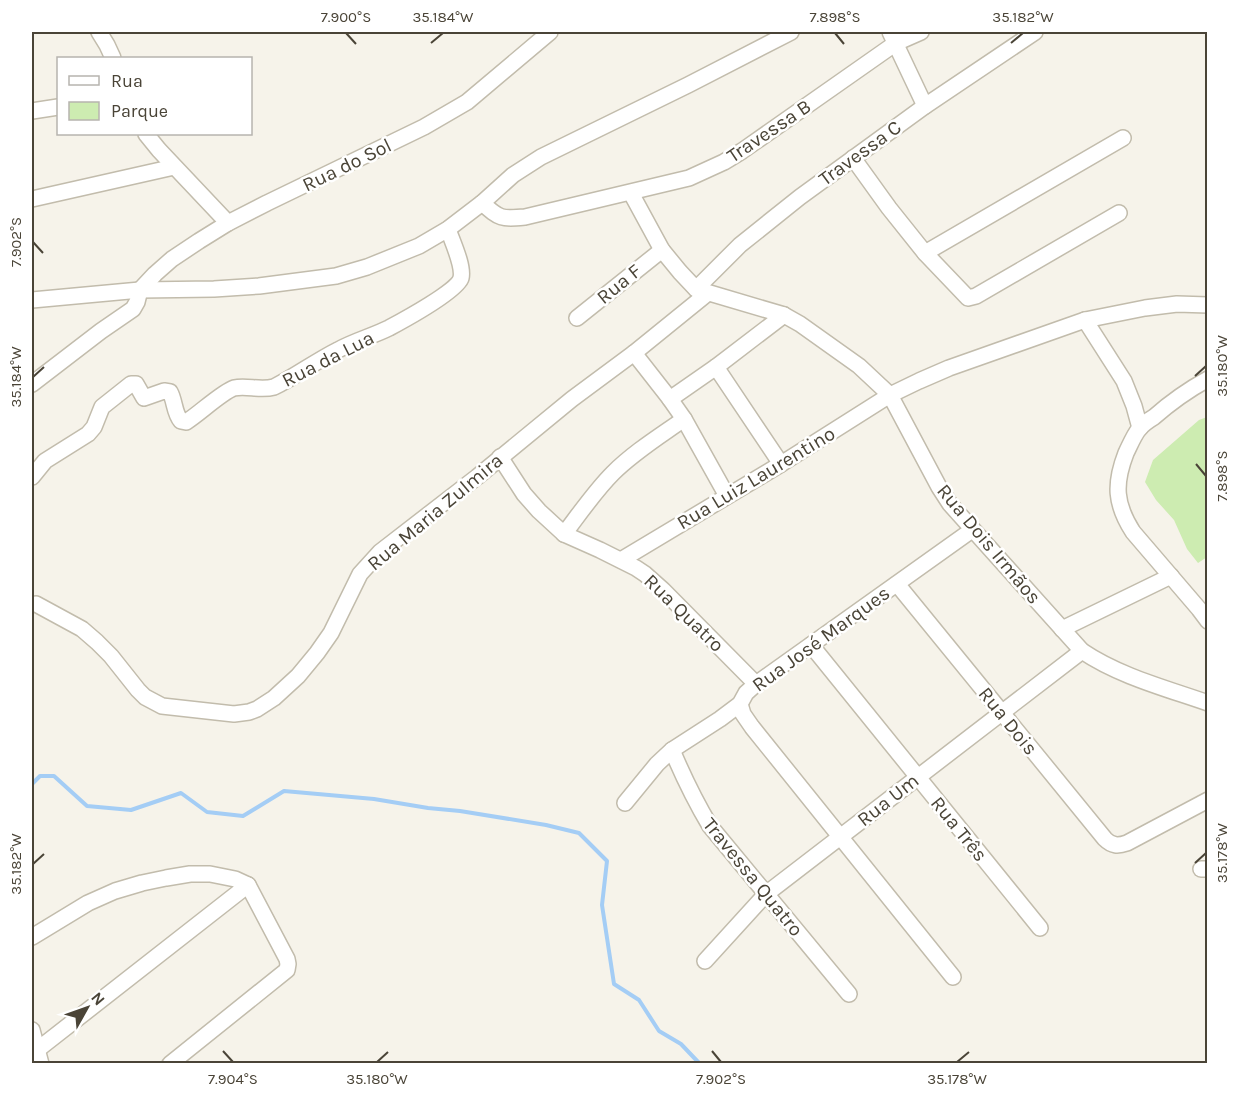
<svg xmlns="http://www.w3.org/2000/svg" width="1239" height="1095" font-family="Karla,sans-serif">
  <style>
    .green { fill: #cdecb1 }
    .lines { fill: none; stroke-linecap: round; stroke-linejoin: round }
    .stream { stroke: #a4cdf5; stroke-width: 4 }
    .minor-casing { stroke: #c2bcac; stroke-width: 18 }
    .minor { stroke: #fff; stroke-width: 15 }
    .ticks { fill: none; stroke: #4a4437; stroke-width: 2 }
    .labels { text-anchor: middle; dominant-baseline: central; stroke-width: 5; stroke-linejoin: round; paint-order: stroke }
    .street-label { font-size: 20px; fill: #4a4437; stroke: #fff }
    .neatline { fill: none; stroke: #4a4437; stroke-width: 2 }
    .ticks-label { font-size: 15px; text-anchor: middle; fill: #4a4437 }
  </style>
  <rect width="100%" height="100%" fill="#f6f3ea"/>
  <path class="green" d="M1207,417V557L1198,563L1187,549L1174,520L1156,500L1145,482L1153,460L1199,420Z"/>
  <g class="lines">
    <path class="stream" d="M32,784L40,776H54L87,806L131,810L181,793L207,812L243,816L284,791L374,799L428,808L460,811L546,825L579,833L607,861L602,905L614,984L639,1000L659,1031L681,1044L700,1064"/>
    <g class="minor-casing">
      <g id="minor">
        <path d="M99,32L107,45L113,58"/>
        <path d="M890,32L925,106"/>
        <path d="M32,111L58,107"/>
        <path d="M146,134L159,150L228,223"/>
        <path d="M853,158L889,208L925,253L968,298L976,296L1119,213"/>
        <path d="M631,193L662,250L680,272L696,289L784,315L800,324L859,366L890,395L939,487L950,504L1082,651C1119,676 1165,688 1208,703"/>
        <path d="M32,199L174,167"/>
        <path d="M482,203C500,219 501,219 525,217L689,178L724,162L742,151L896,43L921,32"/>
        <path d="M925,253L1123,138"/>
        <path d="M696,289L740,245L800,197L925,106L1035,32"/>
        <path d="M32,300L140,290L214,289L259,286L336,276L367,267L419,246L448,229L482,203L513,175L541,157L688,85L791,32"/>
        <path d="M577,318L662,250"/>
        <path d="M1085,320L1124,381L1134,406L1140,428"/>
        <path d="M634,353L670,399L684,419L727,496"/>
        <path d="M716,367L781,464"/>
        <path d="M1208,379C1188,390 1171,402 1154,417C1149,420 1143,424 1139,429C1134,435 1130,445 1126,453C1114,484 1115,504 1133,532L1199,609L1208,621"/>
        <path d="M32,384L101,331L133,309L137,302L140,290L155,274L172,259L199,241L228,223L267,203L424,127L467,102L550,32"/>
        <path d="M670,399L716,367L784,315"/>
        <path d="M500,457L524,494L539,511L564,534L600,550L636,568L645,574L663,590L756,684"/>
        <path d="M32,477L45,461L88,434L94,427L102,407L131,384H136L144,398L164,391L170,392C175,401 174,413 181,421L186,422C199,414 222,392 234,388C247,385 260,391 274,387C296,376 316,361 338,350C354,341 373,336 389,328C402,321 458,291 461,278C464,266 452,241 448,229"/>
        <path d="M564,534C580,513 595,491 613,473C634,452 660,436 684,419"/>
        <path d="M621,560L781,464L890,395L919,381L949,368L1085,320L1145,308L1177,304L1208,305"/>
        <path d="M897,584L1105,839C1112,846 1118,846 1127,843L1208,800"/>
        <path d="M36,604L82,629L97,642L111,656L138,690L145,697L162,706L234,714L249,712L257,709L274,698L298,676L317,653L331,633L360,574L380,552L477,477L572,399L634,353L708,293"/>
        <path d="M1062,629L1171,576"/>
        <path d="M811,645L1040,928"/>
        <path d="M740,704L743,714L752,727L953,977"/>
        <path d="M672,750C683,776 695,801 710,826L849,994"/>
        <path d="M625,803L657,764L672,750L720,719L740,704L746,693L756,684L972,530"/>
        <path d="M1201,869H1208"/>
        <path d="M32,937L88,903L115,891L142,883L166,878L190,874H210L235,879L248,885L287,959L288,964L287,970L170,1064"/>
        <path d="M705,961L766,894L1082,651"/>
        <path d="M32,1030L41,1064"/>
        <path d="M32,1054L248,885"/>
      </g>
    </g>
    <use href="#minor" class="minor"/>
  </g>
  <path class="ticks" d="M346,33L356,44M835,33L844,44M431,43L443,33M1011,43L1023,33M33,242L43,253M1195,376L1206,366M33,377L44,367M1196,464L1206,476M1195,863L1206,853M33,864L44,854M223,1051L233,1062M712,1051L721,1062M377,1062L388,1052M957,1062L969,1052"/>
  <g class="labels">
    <g class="street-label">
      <text transform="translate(769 131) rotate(-34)">Travessa B</text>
      <text transform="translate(860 153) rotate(-36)">Travessa C</text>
      <text transform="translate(347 165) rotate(-26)">Rua do Sol</text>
      <text transform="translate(619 284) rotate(-39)">Rua F</text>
      <text transform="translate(328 359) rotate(-27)">Rua da Lua</text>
      <text transform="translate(756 478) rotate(-31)">Rua Luiz Laurentino</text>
      <text transform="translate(435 512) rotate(-40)">Rua Maria Zulmira</text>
      <text transform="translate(989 544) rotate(50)">Rua Dois Irmãos</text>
      <text transform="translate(684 613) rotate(44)">Rua Quatro</text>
      <text transform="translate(821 639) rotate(-36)">Rua José Marques</text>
      <text transform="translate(1008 721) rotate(51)">Rua Dois</text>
      <text transform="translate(888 800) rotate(-38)">Rua Um</text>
      <text transform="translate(959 829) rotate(51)">Rua Três</text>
      <text transform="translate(753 877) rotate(51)">Travessa Quatro</text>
    </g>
  </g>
  <rect width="1239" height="1095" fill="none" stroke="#ffffff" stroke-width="66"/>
  <rect x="57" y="57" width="195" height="78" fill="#ffffff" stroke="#b7b4af" stroke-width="1.5"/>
  <rect x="69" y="76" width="30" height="9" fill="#ffffff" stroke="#b7b4af" stroke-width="1.5"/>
  <text x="111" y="87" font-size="18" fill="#4a4437">Rua</text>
  <rect x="69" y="102" width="30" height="18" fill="#cdecb1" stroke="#b7b4af" stroke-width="1.5"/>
  <text x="111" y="117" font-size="18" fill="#4a4437">Parque</text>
  <g transform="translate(87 1008) rotate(50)" stroke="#ffffff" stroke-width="4.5" paint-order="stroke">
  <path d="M0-4.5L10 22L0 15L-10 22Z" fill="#4a4437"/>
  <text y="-9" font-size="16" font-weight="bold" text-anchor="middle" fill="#4a4437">N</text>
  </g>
  <rect x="33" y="33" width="1173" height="1029" class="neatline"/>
  <g class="ticks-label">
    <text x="346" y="22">7.900°S</text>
    <text x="443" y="22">35.184°W</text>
    <text x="835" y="22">7.898°S</text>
    <text x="1023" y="22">35.182°W</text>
    <text transform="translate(16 242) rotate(-90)" y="5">7.902°S</text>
    <text transform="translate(1222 366) rotate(-90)" y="5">35.180°W</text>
    <text transform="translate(16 377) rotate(-90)" y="5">35.184°W</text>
    <text transform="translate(1222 476) rotate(-90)" y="5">7.898°S</text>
    <text transform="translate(1222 853) rotate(-90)" y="5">35.178°W</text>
    <text transform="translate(16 864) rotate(-90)" y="5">35.182°W</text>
    <text x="233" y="1084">7.904°S</text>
    <text x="377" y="1084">35.180°W</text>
    <text x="721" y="1084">7.902°S</text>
    <text x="957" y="1084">35.178°W</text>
  </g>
</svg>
